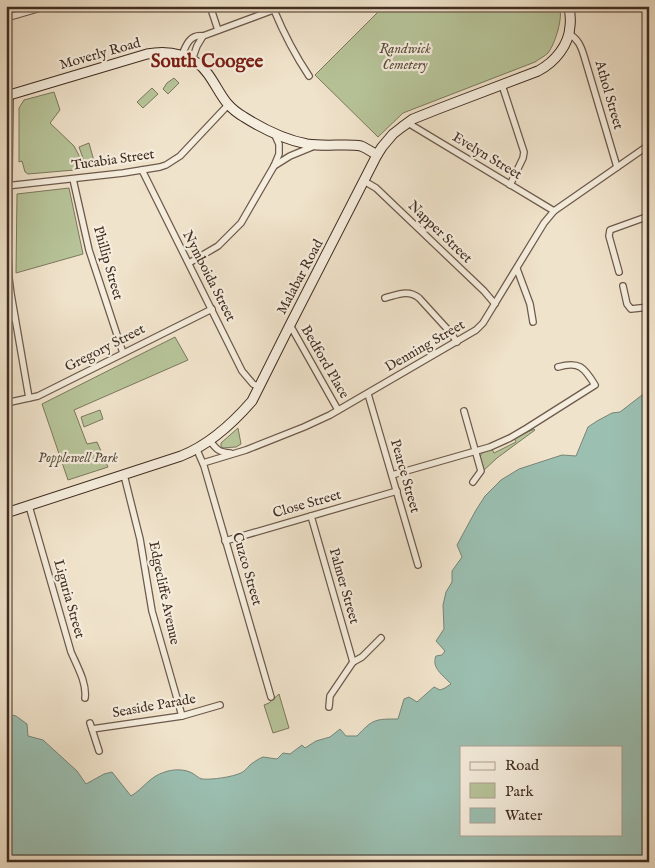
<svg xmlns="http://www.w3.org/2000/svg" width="655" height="868" font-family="'IM FELL English',serif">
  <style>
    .green { fill: #b7c499; stroke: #7c785e }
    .water { fill: #9bbfb1; stroke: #778578; fill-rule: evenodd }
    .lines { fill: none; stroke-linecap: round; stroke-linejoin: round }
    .street-casing { stroke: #6d5a4c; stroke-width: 8 }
    .secondary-casing { stroke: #412d22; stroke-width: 11 }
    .street { stroke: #f5eddd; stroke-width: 5.5 }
    .secondary { stroke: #f5eddd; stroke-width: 9 }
    .labels { text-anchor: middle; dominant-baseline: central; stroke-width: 4.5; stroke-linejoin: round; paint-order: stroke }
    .park-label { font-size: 14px; font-style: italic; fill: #594b3a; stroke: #f5eddd }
    .street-label { font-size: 14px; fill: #412d22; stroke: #f5eddd }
    .district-label { font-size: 19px; font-weight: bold; fill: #7a1f14; stroke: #f5eddd }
  </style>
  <rect width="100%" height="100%" fill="#f0e3cb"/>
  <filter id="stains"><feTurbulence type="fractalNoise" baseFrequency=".004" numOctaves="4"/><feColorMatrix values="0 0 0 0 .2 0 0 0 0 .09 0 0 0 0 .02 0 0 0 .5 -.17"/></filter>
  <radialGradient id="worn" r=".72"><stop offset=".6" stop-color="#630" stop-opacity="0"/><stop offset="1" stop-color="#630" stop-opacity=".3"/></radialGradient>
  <g class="green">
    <path d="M384,6H559C564,16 555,44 548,53C545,56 539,59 535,62L403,113L378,137L315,75Z"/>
    <path d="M174,78L179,83L168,94L163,89L167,83Z"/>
    <path d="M152,88L158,94L143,108L137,102Z"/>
    <path d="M54,92L60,110L50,123L74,146L86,169L28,174L25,172L22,161L19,162V108L24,100Z"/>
    <path d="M89,143L94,161L85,164L79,147Z"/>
    <path d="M69,188L83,254L16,273L17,194Z"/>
    <path d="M175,337L188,360L74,410L87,444L97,442L108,467L68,480L42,404Z"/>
    <path d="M100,410L103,419L84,427L81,417Z"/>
    <path d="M238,428L241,444L236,447L222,448L221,446V443Z"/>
    <path d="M534,429L535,430L497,458L483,471L479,458L482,453L492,449L494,453L516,442L514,438Z"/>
    <path d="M279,694L289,728L273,733L264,705L269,703Z"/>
  </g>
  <path class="water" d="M649,391V862H6V714L16,716L27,724L28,736L43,740L77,771L86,784L104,774L112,772L131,796C143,789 150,776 165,772C173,769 185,769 192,773C196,775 198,778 202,779C212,780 232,777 241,773C245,771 247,768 250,765C254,762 258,759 263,757L277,759L283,753L290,754L302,745L305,748L316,741L330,737L340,729L346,736H357C373,719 375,719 398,719L404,699L409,697L417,702L434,687L440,690L445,688L451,684C443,675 431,668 436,656L442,655L445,651L436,641L444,629L443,605L446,592L452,582V571L462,557L457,545L476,510L485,496L501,480L519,469L562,455L576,456L588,427L597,421L612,413L620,412L646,392ZM461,747H621V834H461Z"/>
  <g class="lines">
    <g class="street-casing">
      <g id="street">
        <path d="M210,6L218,30"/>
        <path d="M274,10C284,34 295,55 309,76"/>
        <path d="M6,18L47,6"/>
        <path d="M569,34C578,39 581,46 584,56L617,167"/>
        <path d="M182,55C186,45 190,34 203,36L284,6"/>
        <path d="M192,60L197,46L203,36"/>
        <path d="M502,85L524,152L523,158L510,185"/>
        <path d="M10,95L8,254L9,278L11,294L29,398"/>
        <path d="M408,123L554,211"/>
        <path d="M274,166L290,156L312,147"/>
        <path d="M142,170L242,371L253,384L259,387"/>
        <path d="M73,179L89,250L123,353"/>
        <path d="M364,181L376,188L484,291L495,304"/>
        <path d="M6,186L123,173L160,167L166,165L180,156L228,105"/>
        <path d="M189,263L218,246L241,223L274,166L279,154V144L274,133"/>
        <path d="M517,269L530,304L533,322"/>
        <path d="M619,272L609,236L610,230L649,216"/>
        <path d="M623,286L627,304L631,309L649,307"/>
        <path d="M385,298C397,295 408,289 419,298L450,332L457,342"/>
        <path d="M6,319L15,318"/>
        <path d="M290,325L338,410"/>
        <path d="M368,394L418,565"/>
        <path d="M6,403L38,396L212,309"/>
        <path d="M464,411L481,471L473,482"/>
        <path d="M210,441C217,450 219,452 230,453"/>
        <path d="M197,450L204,466L271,697"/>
        <path d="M203,463L246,450L304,427L330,415L476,330L483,323L544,223L554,211L649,145"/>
        <path d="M124,475L140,539L152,611L182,716"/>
        <path d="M392,475L490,447L510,438L527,428L595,385C584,367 579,361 558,367"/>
        <path d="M29,506L71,652C77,666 87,683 85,698"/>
        <path d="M311,516L353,662"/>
        <path d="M225,541L397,491"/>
        <path d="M329,707L330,696L353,662L362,657L381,638"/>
        <path d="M90,723L99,751"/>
        <path d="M92,729L182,716L220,705"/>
      </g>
    </g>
    <g class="secondary-casing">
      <g id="secondary">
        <path d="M6,96L147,54C169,50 194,54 208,74C221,92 223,105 244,117C263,129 286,140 307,144C320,146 333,145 345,145C350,145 356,145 361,146C366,148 372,152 377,155"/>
        <path d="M6,513L181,456C209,445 232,424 252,401L290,325L377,155L382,147L393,134L402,127L413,119L438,109L538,71C555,62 569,45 570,26C571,20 570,13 569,6"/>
      </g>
    </g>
    <use href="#street" class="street"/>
    <use href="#secondary" class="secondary"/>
  </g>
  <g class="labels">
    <g class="park-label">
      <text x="405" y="49">Randwick<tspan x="405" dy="16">Cemetery</tspan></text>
      <text x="78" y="458">Popplewell Park</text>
    </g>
    <g class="street-label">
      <text transform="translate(100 54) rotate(-16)">Moverly Road</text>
      <text transform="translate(609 95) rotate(74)">Athol Street</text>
      <text transform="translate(487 156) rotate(31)">Evelyn Street</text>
      <text transform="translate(113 160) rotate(-8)">Tucabia Street</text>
      <text transform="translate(440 232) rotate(44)">Napper Street</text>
      <text transform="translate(108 263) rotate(74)">Phillip Street</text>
      <text transform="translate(209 276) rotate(63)">Nymboida Street</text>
      <text transform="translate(300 277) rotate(-62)">Malabar Road</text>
      <text transform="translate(425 346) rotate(-30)">Denning Street</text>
      <text transform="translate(105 348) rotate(-27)">Gregory Street</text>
      <text transform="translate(325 362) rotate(60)">Bedford Place</text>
      <text transform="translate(405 476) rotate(74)">Pearce Street</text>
      <text transform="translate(307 504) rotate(-16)">Close Street</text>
      <text transform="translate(247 569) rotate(74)">Cuzco Street</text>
      <text transform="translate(344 586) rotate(74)">Palmer Street</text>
      <text transform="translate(164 593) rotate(78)">Edgecliffe Avenue</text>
      <text transform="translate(69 599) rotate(74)">Liguria Street</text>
      <text transform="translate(154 706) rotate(-10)">Seaside Parade</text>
    </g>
    <g class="district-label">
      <text x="207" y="62">South Coogee</text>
    </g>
  </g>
  <rect width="655" height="868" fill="none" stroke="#f0e3cb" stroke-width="25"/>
  <rect x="8" y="8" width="640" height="853" fill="none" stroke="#412d22" stroke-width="2.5"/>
  <rect x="12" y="12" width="630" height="843" fill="none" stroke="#412d22"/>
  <rect x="460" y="746" width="162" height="90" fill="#f5eddd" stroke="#ada092"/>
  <rect x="470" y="762" width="25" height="8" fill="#f5eddd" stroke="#ada092"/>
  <text x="505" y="770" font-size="15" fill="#412d22">Road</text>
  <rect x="470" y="783" width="25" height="15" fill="#b7c499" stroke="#ada092"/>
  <text x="505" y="796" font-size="15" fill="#412d22">Park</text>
  <rect x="470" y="808" width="25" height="15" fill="#9bbfb1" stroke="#ada092"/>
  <text x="505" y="820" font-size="15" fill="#412d22">Water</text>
  <rect width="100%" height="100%" filter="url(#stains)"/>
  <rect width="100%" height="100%" fill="url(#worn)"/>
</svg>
